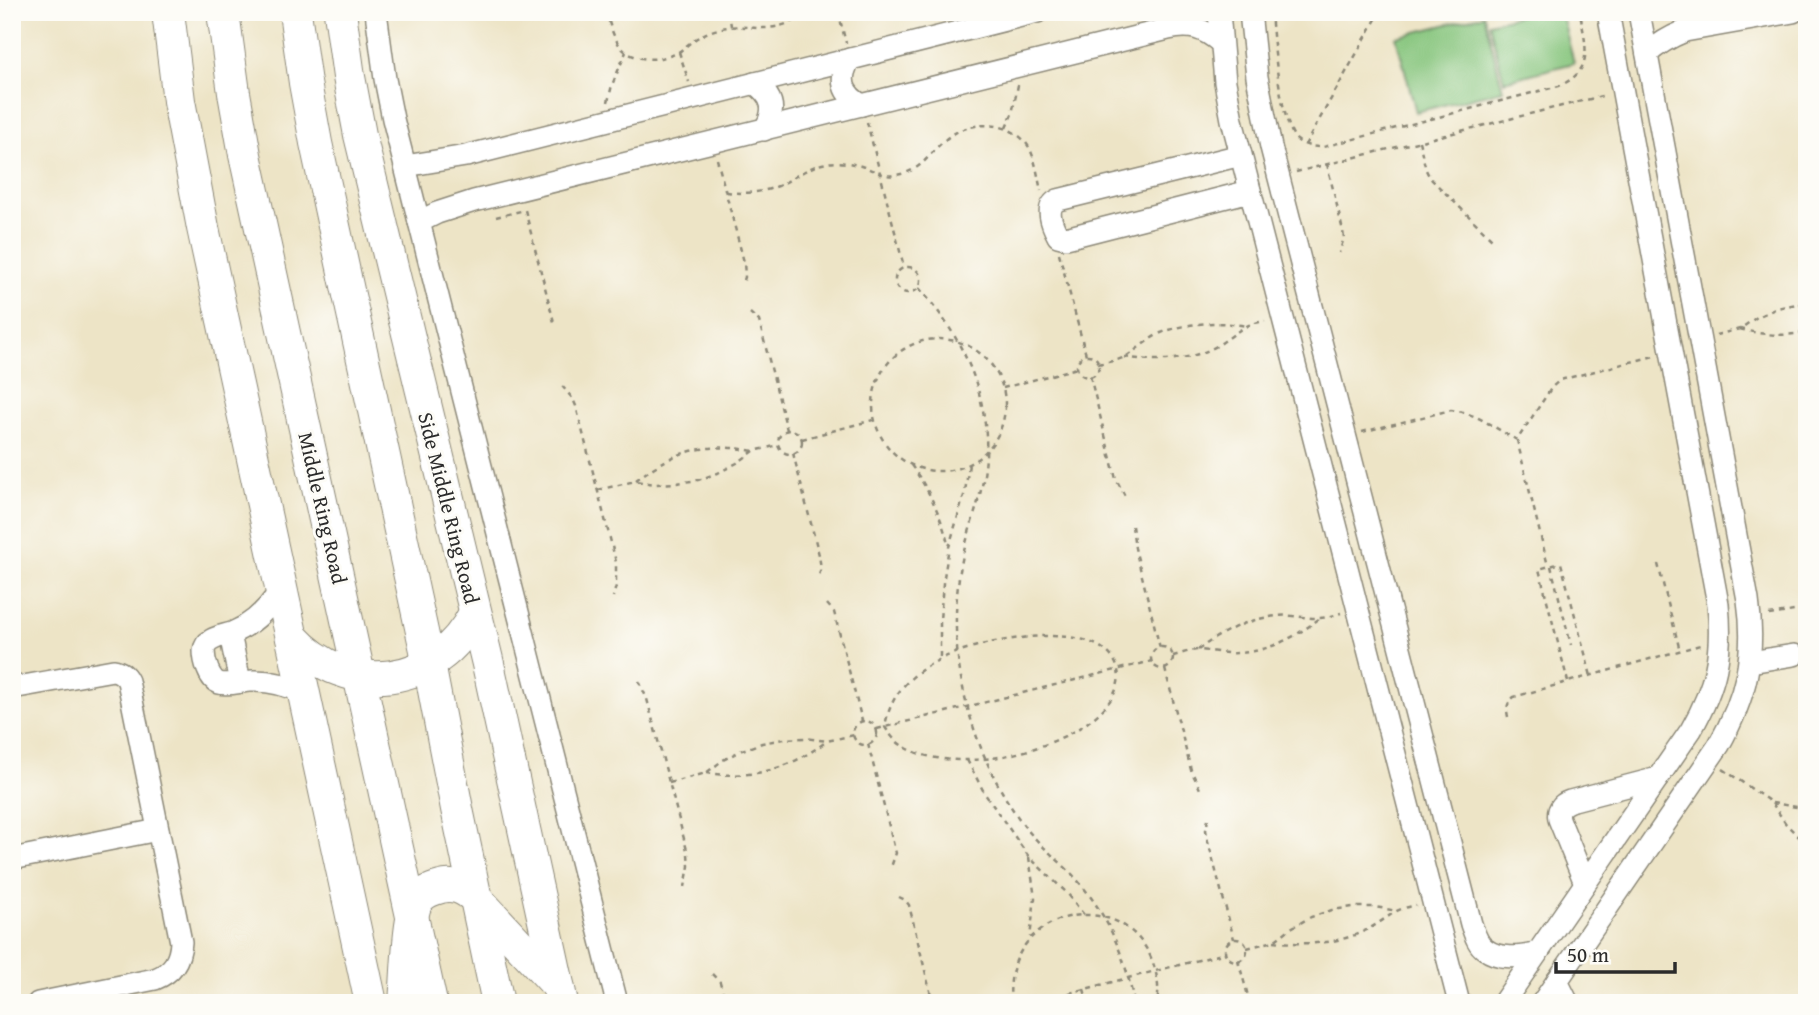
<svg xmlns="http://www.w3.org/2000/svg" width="1819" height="1015" font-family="'Gentium Book Plus',serif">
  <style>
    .grass { fill: #86c57d; stroke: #587854; stroke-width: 2 }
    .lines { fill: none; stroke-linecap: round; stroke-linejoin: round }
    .minor-casing { stroke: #8c8878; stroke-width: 24 }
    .highway-casing { stroke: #8c8878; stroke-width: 34 }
    .path { stroke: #8c8878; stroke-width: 2.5; stroke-dasharray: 5 5; stroke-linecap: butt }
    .minor { stroke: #fff; stroke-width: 21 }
    .highway { stroke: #fff; stroke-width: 32 }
    .labels { text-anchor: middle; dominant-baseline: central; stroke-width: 6; stroke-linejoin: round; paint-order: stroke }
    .street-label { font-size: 21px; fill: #2b2b2b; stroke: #fdfcf7 }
  </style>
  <rect width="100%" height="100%" fill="#fdfcf7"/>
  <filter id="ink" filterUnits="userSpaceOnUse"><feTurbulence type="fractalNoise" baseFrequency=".0143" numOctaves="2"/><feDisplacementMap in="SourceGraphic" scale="14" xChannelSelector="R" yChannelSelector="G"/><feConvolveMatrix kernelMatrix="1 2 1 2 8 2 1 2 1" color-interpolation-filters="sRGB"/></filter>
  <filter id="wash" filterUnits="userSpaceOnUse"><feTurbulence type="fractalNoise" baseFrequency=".00686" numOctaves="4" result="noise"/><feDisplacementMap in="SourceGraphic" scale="28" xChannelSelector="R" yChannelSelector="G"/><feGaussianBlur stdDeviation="1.57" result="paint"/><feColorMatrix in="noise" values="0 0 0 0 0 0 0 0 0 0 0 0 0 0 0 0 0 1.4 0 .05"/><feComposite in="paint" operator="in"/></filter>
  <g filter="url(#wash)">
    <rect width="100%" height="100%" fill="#ede4c6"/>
    <g class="grass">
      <path d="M1533,12H1561L1574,63L1504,81L1489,23Z"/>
      <path d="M1484,15L1503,90L1416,112L1396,37Z"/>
    </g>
  </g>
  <g filter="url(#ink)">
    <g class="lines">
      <g class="minor-casing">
        <g id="minor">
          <path d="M376,12L385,79L393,119L617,1003"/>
          <path d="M1219,12L1225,82L1232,120L1459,1003"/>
          <path d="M1250,12L1257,77L1271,147L1471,924C1474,932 1477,944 1485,949C1499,960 1520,957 1536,954"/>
          <path d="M1647,54C1659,43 1670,37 1685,31L1793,12"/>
          <path d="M850,59C838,79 842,94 862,105"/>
          <path d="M754,83C773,96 777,110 764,130"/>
          <path d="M1241,155L1058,200C1044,207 1052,225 1058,236L1066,238L1250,191"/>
          <path d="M405,166L466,156L1037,12"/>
          <path d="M419,222L437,213L474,201L1168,29C1191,24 1203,28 1221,43"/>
          <path d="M281,589C269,608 255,623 234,632C225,636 205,637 204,651C204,660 209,680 219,683C229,686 242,681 251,681C270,680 287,685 304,693"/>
          <path d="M230,634L240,682"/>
          <path d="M1750,662L1794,655"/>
          <path d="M12,688L113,670C120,671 125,675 128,681L181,942C180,960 173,972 155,979L38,1003"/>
          <path d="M12,859L158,830"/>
          <path d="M1585,883L1559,819C1557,810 1561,804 1570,801L1658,778"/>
          <path d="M1557,981L1568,1003"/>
          <path d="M1503,1003L1691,730C1716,686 1723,654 1718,604L1608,12"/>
          <path d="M1542,1003L1719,745C1746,697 1756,655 1748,600L1639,12"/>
        </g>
      </g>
      <g class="highway-casing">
        <g id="highway">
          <path d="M168,12L179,101L203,228L371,1003"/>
          <path d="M223,12L234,93L245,155L431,1003"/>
          <path d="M295,12L305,83L316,143L429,664L457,809L498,1003"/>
          <path d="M340,12L349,77L360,135L488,664L562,1003"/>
          <path d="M292,637C348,699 437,688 475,613"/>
          <path d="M405,1003C407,982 408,914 418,900C423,893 433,889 441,887C455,883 465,890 476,898L558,986"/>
        </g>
      </g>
      <g class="path">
        <path d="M606,12C610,25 614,42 625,51C638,62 663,60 677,53C682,50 686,46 690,43C701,34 716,28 730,27C739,26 748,27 757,28C776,29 792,24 808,12"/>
        <path d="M729,12L731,26"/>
        <path d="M838,12L846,43"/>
        <path d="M1271,12C1273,37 1280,124 1297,140C1304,146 1313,147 1323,147L1559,86C1596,70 1585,44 1580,12"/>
        <path d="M679,52L689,82"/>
        <path d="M608,102L612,85L626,52"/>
        <path d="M867,122L904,267"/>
        <path d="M1006,128L1012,114L1018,85"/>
        <path d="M1419,141L1426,170L1430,178L1495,242"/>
        <path d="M1305,145L1380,12"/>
        <path d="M717,159L744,262L745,277L743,283"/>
        <path d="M1327,164L1343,231L1344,238L1339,253"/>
        <path d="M1296,172L1606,95"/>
        <path d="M726,192C744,194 761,193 778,186C795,178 808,166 827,163C838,161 853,163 864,167C882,173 883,179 905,173C927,166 932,148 950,136C974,119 1015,121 1030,149C1036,162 1038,177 1041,191"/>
        <path d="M496,217L525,210L555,326"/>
        <path d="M1059,253L1086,355"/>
        <circle cx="908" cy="280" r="13"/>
        <path d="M919,288C965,339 995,405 984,475C980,500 971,523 965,547C954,590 953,639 962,683C972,734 992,781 1022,823C1036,842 1054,856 1070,872C1105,909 1125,953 1134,1003"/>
        <path d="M750,313L759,321L787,430"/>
        <path d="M1740,329C1762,335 1784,337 1807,332"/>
        <path d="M1716,335L1740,329L1757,317L1777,308L1807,302"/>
        <circle cx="939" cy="405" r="66"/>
        <circle cx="1088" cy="366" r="11"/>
        <path d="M1124,357C1154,362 1183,362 1211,349C1224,343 1237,330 1249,325C1254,323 1260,322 1265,321"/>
        <path d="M1098,364C1107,362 1117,361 1125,357C1137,350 1148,339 1161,333C1189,322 1217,321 1247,326"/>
        <path d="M1090,376L1116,479L1125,496"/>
        <path d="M562,386L573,399L576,406L616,562V586L613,597"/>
        <path d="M1003,388L1077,368"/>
        <circle cx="790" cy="442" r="12"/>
        <path d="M1362,432L1451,410C1475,412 1496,429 1517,440L1552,387L1560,380L1654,356"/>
        <path d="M802,439L873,420"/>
        <path d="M1517,440L1548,566"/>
        <path d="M793,453L819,555L821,569L819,575"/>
        <path d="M911,465C929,490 941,515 948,544"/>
        <path d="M636,480C675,450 706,442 754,451"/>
        <path d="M598,490L635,481L656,484L677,483L698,480L718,473L737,463L754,451L779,445"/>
        <path d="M1132,526L1135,548L1160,648"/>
        <path d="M1658,564L1680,651"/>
        <path d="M1551,566L1571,645"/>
        <path d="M827,604L834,612L862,721"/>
        <path d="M1769,615L1807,609"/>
        <path d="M1042,636C1056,636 1071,636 1084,640C1121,651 1130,681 1103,709C1064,751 955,778 903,746C896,742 890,735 885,727C895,657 984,640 1042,636Z"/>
        <circle cx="1162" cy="658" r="11"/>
        <path d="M1198,650C1221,632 1247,619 1277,616C1292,614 1306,619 1320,618C1327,618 1334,615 1341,613"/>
        <path d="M1173,656C1181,654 1191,650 1200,650C1213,651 1226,654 1239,653C1270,651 1296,637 1320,618"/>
        <path d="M940,657V620L943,583L949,547L965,492L969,464"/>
        <path d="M1165,669L1191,770L1200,789"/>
        <path d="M639,681L647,699L688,854L689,866L685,887"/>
        <path d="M1568,682L1539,569L1561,563L1591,676"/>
        <path d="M1508,717C1506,708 1507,703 1514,697L1700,645"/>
        <circle cx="865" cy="733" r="12"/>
        <path d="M877,729L1152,661"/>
        <path d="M868,744L894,846L896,853L891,867"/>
        <path d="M967,760L985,794L1029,857L1068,894L1084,915"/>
        <path d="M1723,769L1772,803L1786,824L1807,845"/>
        <path d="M706,773C754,779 788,770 827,741"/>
        <path d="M669,783L706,773L723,760L742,750L762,743L784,739L805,738L827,741L854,735"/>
        <path d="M1772,803L1797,807L1807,811"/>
        <path d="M1208,819L1206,830L1208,841L1234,939"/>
        <path d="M1029,857L1035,898L1030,937"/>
        <path d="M899,897L905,900L909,905L933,1003"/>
        <circle cx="1236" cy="950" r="11"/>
        <path d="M1274,941C1304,945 1333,945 1362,932C1374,927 1384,919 1395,912C1401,908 1409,907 1416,905"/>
        <path d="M1247,948L1274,941L1291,928L1311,917L1332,910L1353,907H1375L1397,911"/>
        <path d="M1238,960L1250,1003"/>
        <path d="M712,974L720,982L726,1003"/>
        <path d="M1084,989L1088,1003"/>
        <path d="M1011,1003C1000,911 1120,882 1152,960C1157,974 1160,988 1157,1003"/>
        <path d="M1030,1003L1226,953"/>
      </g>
      <use href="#minor" class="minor"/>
      <use href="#highway" class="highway"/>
    </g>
  </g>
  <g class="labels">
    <g class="street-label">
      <text transform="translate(323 508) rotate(77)">Middle Ring Road</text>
      <text transform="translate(449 508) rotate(76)">Side Middle Ring Road</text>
    </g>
  </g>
  <rect width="1819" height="1015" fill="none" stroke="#fdfcf7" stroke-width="42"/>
  <path d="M1556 962v10h119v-10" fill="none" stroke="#2b2b2b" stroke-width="3.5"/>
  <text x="1567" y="962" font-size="21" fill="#2b2b2b" stroke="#fdfcf7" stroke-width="5" paint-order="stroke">50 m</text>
</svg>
